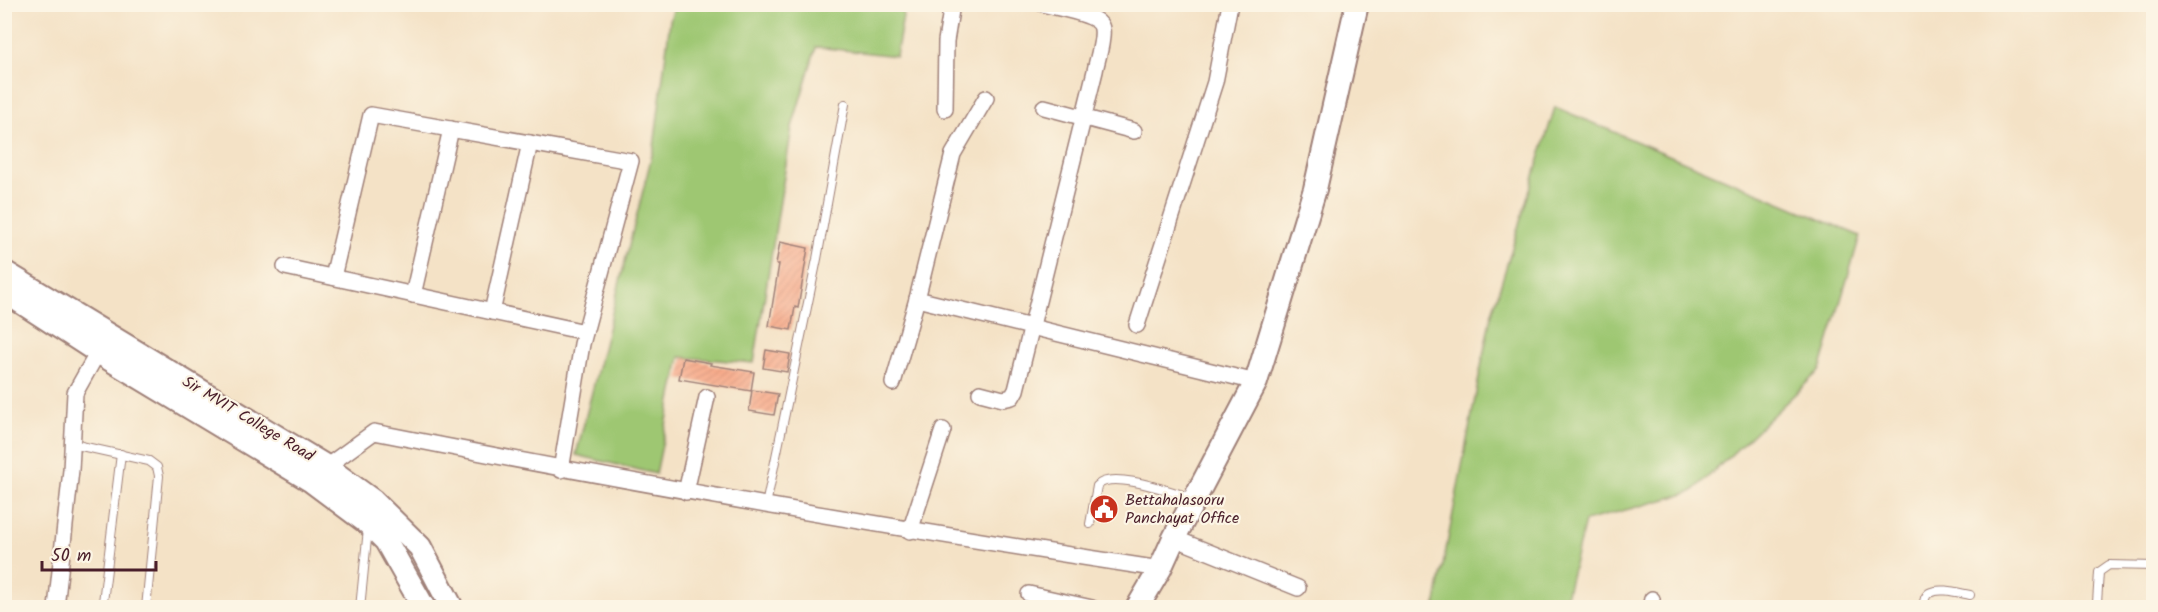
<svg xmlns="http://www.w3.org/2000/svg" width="2158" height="612" font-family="Kalam,sans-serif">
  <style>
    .grass { fill: #9ec772; stroke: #74734e; stroke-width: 1.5 }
    .building { fill: url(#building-hatch) }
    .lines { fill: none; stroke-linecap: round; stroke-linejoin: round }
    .lane-casing { stroke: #9f8078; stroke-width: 10 }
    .street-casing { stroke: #9f8078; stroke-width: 18 }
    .secondary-casing { stroke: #9f8078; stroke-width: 26 }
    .lane { stroke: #fff; stroke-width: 8 }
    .street { stroke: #fff; stroke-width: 15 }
    .secondary { stroke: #fff; stroke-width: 22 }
    .labels { text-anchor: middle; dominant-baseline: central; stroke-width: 4.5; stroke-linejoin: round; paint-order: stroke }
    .street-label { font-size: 16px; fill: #4a1f2b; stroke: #fcf5e5 }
    .poi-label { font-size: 16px; fill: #4a1f2b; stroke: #fcf5e5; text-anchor: start }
  </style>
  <defs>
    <pattern id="building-hatch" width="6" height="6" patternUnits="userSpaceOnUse" patternTransform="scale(1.5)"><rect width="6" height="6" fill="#f7a786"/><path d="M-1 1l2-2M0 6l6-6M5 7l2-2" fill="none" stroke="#d58f74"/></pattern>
  </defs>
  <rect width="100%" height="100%" fill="#fcf5e5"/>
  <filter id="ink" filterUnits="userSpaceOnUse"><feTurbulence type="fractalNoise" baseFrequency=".0167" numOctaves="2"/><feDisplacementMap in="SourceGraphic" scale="12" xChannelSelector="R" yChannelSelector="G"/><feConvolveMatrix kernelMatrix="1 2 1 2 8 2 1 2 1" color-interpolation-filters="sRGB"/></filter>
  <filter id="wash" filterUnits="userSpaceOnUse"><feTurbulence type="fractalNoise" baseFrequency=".008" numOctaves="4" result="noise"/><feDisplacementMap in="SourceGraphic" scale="24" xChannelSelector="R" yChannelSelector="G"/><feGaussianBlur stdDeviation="1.35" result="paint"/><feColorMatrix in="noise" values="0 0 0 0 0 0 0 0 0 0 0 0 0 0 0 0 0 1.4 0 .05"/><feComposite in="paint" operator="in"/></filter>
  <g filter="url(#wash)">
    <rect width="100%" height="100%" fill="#f4e2c6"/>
    <g class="grass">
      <path d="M675,4L905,5L896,56L816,47L792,127L754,363L680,357L656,474L576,455L654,147L670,21Z"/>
      <path d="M1555,107L1860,236L1820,370L1692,492L1585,521L1564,605L1552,608L1435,607L1490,320Z"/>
    </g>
    <g id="blocks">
      <g class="building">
        <path d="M780,242L808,248L798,308L795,307L791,330L769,326L779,264H776Z"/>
        <path d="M766,350L790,354L787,372L763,368Z"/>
        <path d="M683,358L711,363L710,365L754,372L751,391L679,379Z"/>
        <path d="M752,390L778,394L774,415L749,411Z"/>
      </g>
    </g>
  </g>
  <g filter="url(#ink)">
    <use href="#blocks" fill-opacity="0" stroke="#9f8078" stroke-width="1.5"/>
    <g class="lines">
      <g class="lane-casing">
        <g id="lane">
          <path d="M72,444L149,461L157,467L159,476L146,608"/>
          <path d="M766,505L817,259L845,104"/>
          <path d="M1090,524L1097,486C1111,469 1174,493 1193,498"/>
          <path d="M103,602L121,454"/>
          <path d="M2097,603L2099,572L2109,565L2154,566"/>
          <path d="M360,608L368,529"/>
          <path d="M1923,608C1924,603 1924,596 1929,593C1940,587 1959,593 1970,595"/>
        </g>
      </g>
      <g class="street-casing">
        <g id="street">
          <path d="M1044,107L1134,131"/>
          <path d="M945,109L946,41L952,4"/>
          <path d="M285,267L585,332"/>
          <path d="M333,277L371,115L631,161L582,344L561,470"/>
          <path d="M413,295L451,129"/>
          <path d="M917,299L1256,382"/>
          <path d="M492,312L530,143"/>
          <path d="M1137,325L1215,82L1230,4"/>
          <path d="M893,383L917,299L953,154L986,98"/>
          <path d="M980,393L1003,399L1012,397L1016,390L1095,71C1097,59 1104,41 1102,29C1101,14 1056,8 1043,4"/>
          <path d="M319,472L374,432C635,484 897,529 1160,569"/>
          <path d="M686,492L707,397"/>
          <path d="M910,531L943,430"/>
          <path d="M1174,538L1298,588"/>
          <path d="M1029,594L1092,608"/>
          <path d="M56,608L71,470L75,393L102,345"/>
          <path d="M1650,608L1652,599"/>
        </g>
      </g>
      <g class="secondary-casing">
        <g id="secondary">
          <path d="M4,272L325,466L373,501L420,547L452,608"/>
          <path d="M4,291L98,352L310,480L369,524L386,541L424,608"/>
          <path d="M1137,608L1160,569L1174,538L1256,382L1315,189L1357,4"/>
        </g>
      </g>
      <use href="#lane" class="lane"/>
      <use href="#street" class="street"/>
      <use href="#secondary" class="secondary"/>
    </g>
  </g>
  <defs>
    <g id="civic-disc" transform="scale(1.5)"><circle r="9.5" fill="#c8321e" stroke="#fcf5e5"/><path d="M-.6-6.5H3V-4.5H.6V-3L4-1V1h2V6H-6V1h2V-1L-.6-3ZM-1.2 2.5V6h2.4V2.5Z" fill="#fff"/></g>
  </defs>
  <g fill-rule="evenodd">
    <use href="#civic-disc" x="1104" y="509"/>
  </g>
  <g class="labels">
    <g class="street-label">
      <text transform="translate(248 419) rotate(31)">Sir MVIT College Road</text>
    </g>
    <g class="poi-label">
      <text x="1125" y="500">Bettahalasooru<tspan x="1125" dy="18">Panchayat Office</tspan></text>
    </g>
  </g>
  <rect width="2158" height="612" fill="none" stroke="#fcf5e5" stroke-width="24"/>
  <path d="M42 561v9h114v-9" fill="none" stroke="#4a1f2b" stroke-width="3"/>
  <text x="51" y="561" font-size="18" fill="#4a1f2b" stroke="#fcf5e5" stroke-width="4.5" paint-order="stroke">50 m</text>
</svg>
